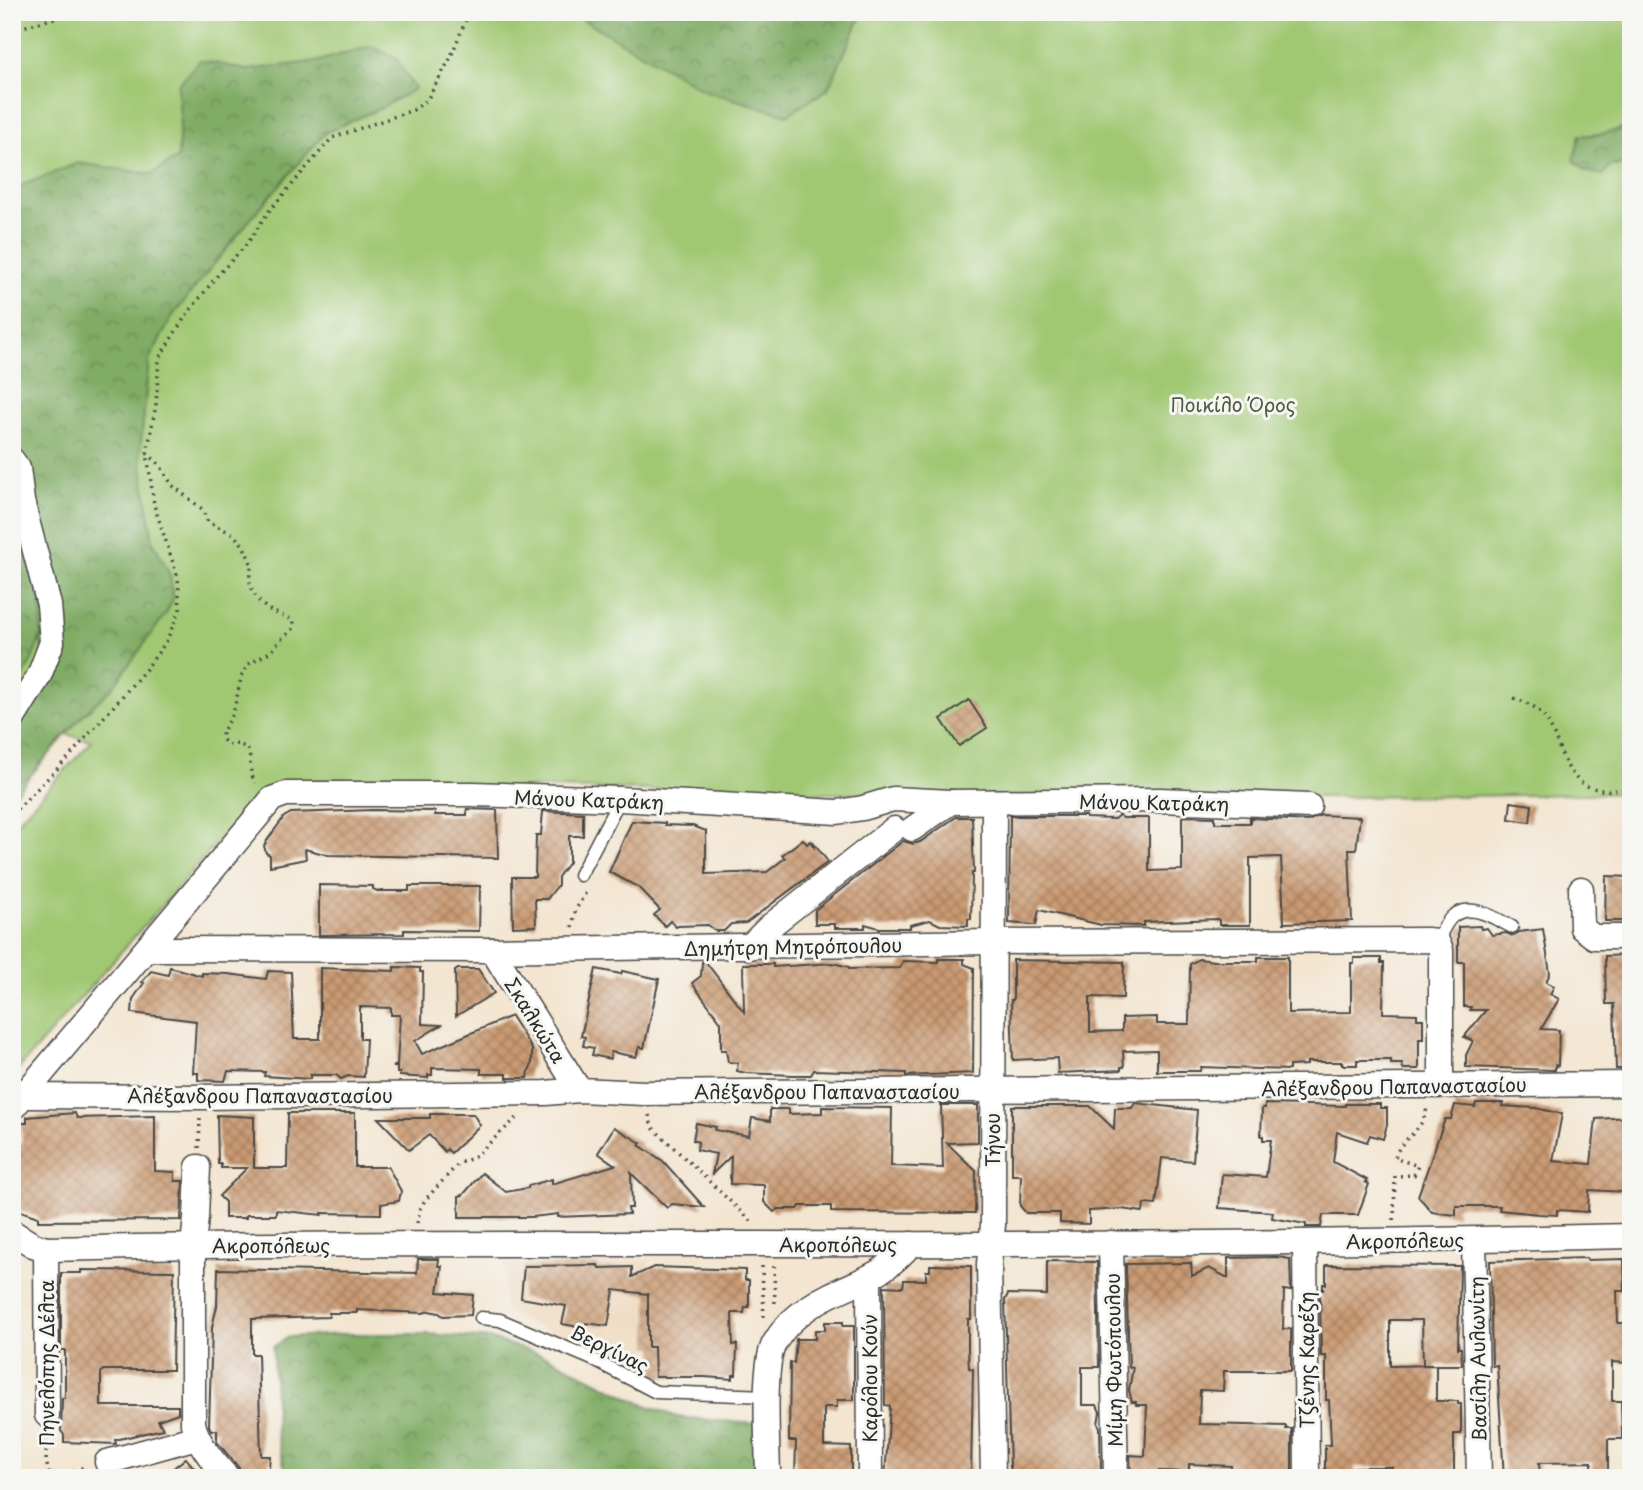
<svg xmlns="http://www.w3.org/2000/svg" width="1643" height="1490" font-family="'Playpen Sans',sans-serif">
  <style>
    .built { fill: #eed7bb }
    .green { fill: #a0c873; stroke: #667a4f; stroke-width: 2 }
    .forest { fill: url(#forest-crowns); stroke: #566c48; stroke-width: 2 }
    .building { fill: url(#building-cross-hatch) }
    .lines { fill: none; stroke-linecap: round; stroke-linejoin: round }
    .lane-casing { stroke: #494744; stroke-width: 15 }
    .street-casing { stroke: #494744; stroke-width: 27 }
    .path { stroke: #494744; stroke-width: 3.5; stroke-dasharray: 2 5; stroke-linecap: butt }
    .lane { stroke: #fff; stroke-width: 12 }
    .street { stroke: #fff; stroke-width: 24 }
    .labels { text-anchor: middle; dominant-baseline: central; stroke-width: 6; stroke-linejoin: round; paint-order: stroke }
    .park-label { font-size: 19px; fill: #4e5a41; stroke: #f6f6f2 }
    .street-label { font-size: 19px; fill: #2b2b2b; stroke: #f6f6f2 }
  </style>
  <defs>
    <pattern id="forest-crowns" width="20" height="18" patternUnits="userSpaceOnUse" patternTransform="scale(1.75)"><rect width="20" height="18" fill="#80ac65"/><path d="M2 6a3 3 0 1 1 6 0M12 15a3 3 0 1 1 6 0" fill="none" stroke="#698c53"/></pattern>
    <pattern id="building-cross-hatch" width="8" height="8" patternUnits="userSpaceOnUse" patternTransform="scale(1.75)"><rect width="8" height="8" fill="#ca9a72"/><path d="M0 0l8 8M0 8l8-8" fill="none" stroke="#a47e5e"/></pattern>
  </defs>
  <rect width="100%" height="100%" fill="#f6f6f2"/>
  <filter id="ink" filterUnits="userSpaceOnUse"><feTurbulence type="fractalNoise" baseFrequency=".0143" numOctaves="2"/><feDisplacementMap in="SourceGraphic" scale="14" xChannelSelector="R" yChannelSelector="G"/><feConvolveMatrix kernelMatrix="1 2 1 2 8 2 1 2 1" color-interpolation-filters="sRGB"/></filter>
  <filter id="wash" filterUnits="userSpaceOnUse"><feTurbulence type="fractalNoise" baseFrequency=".00686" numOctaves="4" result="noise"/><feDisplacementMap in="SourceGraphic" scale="28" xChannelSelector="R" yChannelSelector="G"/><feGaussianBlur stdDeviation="1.57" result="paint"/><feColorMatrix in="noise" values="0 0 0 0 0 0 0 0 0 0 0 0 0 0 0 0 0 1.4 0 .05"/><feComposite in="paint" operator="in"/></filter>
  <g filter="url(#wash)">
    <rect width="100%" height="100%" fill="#f3e5d0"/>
    <path class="built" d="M649,1261L648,1378L504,1311L505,1262Z"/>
    <path class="green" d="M12,12H1631V793C1182,804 732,791 283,783L271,788L255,799L16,1072L12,1069V827L92,741L12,720Z"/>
    <g class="forest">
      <path d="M577,12H863L828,89L787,115L706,91L580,18Z"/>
      <path d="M371,46L395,57L415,89L381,108L326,132L256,212L173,315L149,360L140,453L153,541L170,575L173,600L165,615L112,688L82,716L12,797V729L45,676L23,467L12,443V193L20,186L78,163L151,174L178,158L180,117L178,85L200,60L247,70L319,61Z"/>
      <path d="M1625,127L1631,129V165L1610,166L1603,175L1586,171L1574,160L1580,135C1597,136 1610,133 1625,127Z"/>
      <path d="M12,472L42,608L41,637L31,662L12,694Z"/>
      <path d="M344,1334H426L491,1339L549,1357L640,1403L677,1417L755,1424V1478H278L285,1469L276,1432L273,1347L289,1337Z"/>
    </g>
    <g id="blocks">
      <g class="building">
        <path d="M969,700L987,728L959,746L941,719Z"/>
        <path d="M1511,802L1532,805L1530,822L1509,819Z"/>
        <path d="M467,809L497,810L498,858L328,855L305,849L306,859L270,866V855L266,853L264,846L268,839L284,817L291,813L373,810L435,811V815H467Z"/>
        <path d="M543,811L583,813V836H569V862L558,877V885L547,899H535L536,926L513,927L512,877H535L536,835H541Z"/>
        <path d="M1119,815L1123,818H1149V871L1182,870V817L1184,816L1215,817V823H1250V818L1308,821L1321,815L1360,817L1356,850L1349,849L1352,921L1284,923L1281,857L1250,858V925H1219V920L1217,919L1144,922V926L1101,925L1039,910L1036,925L1009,923L1010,816H1085L1086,818L1114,819Z"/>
        <path d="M956,817H972L974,873H972L971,919H968V926L940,925L930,920L910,925V928H879L865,924V928H835V924H815V910L903,841L913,844L920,842Z"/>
        <path d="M632,821L665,823V825L693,826L706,831V874L767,872L785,858L782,855L803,839L807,844L810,841L814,847V843L828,862L746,923L731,924L724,931H716L708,925L678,926L676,927L670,921L665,926L654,915L660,910L638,887L609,872Z"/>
        <path d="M1606,876L1631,877V921H1605Z"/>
        <path d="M319,885L373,886V889L377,891H409V886H480L479,931L404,930V934L319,935Z"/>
        <path d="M1480,926L1481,929L1487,928L1492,935L1506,933L1513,936L1519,932L1543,929L1550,973L1546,982L1554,986L1550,994L1559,999L1541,1029L1559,1030L1558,1066L1555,1065V1070L1466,1067V1055L1473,1041L1464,1037L1486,1010H1470L1471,1007H1464V962H1458V927Z"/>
        <path d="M1631,955V1069H1616L1614,1004H1606L1605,956Z"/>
        <path d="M1258,957H1288V1013L1351,1012V963H1354V958H1381V963H1384L1383,1013L1417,1014V1019H1423V1039H1419V1069H1403L1402,1064H1391V1060H1357V1065H1342V1062H1307V1065L1289,1066V1070L1201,1067L1200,1071H1157V1050L1123,1051L1124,1067H1121V1070L1058,1073L1057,1058L1013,1060L1011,1000H1013V960L1124,962L1123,998L1090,997V1032L1122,1031V1018L1157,1017V1024H1189L1190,964L1199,959L1214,961H1258Z"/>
        <path d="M938,959H964V964L974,968L973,1073L906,1076V1073L814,1070L811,1075H792L746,1073L737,1071L738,1063L728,1062L726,1050H721V1022L692,983L701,976L702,962L705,961L744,1012L743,964H773V967L833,963L849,967V969L900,968L903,961L938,962Z"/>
        <path d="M170,967L202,976V973L228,974L266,979L268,971L291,972L294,1039H320V968L394,971V967L420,968V972H423L422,1024L441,1025L415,1041L422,1054L511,1016L532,1049V1065L529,1070L528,1078H507V1074H481V1069L432,1068V1075H428V1078L400,1076V1073H397V1067H393L397,1065L400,1015H391V1008L360,1007V1039H366L364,1077L348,1076L341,1079L336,1075H310V1079L264,1076L265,1072L228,1071L225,1081L198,1080V1073H193L196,1021L132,1013L133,999L144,983L142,982L151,971L168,975Z"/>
        <path d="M458,969H478L494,993L456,1016L455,971Z"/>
        <path d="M596,969L621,974L622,971L659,979L644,1048L639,1047L636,1057L611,1052L610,1059L592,1055L594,1048L583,1046L585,1037L581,1036Z"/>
        <path d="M1135,1103L1197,1110L1193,1161L1162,1158L1156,1205L1144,1204L1143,1212L1121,1209L1089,1211V1224L1060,1223V1213H1026L1020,1206L1021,1175H1012V1106H1090L1114,1129L1115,1108H1132Z"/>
        <path d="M1476,1103H1503L1502,1106L1536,1108L1562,1114L1553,1161L1591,1164L1596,1119L1631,1117V1148H1626L1625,1192L1589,1190L1588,1212L1557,1210V1215L1539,1214L1499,1210L1500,1206H1456V1215L1432,1212L1418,1196L1445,1119H1451L1455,1105L1475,1107Z"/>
        <path d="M1265,1104L1345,1106V1104H1380V1108H1387V1125L1383,1139L1370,1135L1367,1142L1337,1132L1333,1162L1367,1180L1365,1182L1369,1184L1358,1215H1323L1321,1227H1306V1224L1272,1218L1273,1212L1219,1208L1222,1174L1266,1177L1271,1140H1263V1136H1261L1262,1108H1265Z"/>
        <path d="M941,1105H978V1142L947,1143L976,1171L975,1213L831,1212V1206H800L798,1209H778L774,1212L764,1202V1185L730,1184L731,1156L712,1174L716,1154L697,1150L698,1142L693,1140L696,1123L716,1127L715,1130L749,1136L752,1118L770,1121V1109H789V1114L822,1113V1107L892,1108L891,1166L943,1168Z"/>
        <path d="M75,1113L77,1118L155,1116V1171L175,1172V1181H183L181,1220L38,1221V1217L12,1208V1147L14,1144H22L21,1123H27V1117Z"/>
        <path d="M288,1113H355V1167H388L401,1191L399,1201L381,1204V1214L322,1213V1215L276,1210V1215H246V1218H225V1202L219,1196L247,1168H221V1164H218L217,1115L254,1117V1168H287Z"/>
        <path d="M430,1114H473L480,1125L451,1153L447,1149L445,1152L429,1135L409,1150L378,1118H430Z"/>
        <path d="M614,1127L641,1143L639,1145L663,1161L704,1207L672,1204L667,1208L631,1173L632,1208H628L629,1214L558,1217V1214L532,1217H459V1196L463,1195L482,1173L506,1192L528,1188V1186L552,1179V1184L615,1165L598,1153Z"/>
        <path d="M1277,1257L1290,1259L1291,1291L1284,1290L1283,1329H1291V1371H1224L1223,1391L1200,1390L1199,1424L1286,1426V1429H1292V1478H1245V1471H1231V1466L1189,1464V1472L1158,1471V1478H1131L1130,1455L1145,1456L1147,1405H1136V1402H1132L1129,1390L1133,1367H1129L1126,1264L1191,1263L1192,1276L1209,1268L1228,1278V1258Z"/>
        <path d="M1586,1258L1587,1260L1624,1259L1625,1291H1617L1618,1323H1628V1363L1612,1362V1401H1621L1622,1439H1608V1478H1592V1462L1539,1463L1540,1478H1504L1497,1365L1492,1366L1490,1261Z"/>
        <path d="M418,1259H439L438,1266H442L438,1292L473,1295L471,1315L443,1316L439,1313L429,1311L423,1313L357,1310V1313H329V1317L252,1319V1354H258L261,1456H270L268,1478H242L239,1468L217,1442V1430H211L209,1426L212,1327L217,1306L218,1269L417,1273Z"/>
        <path d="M1047,1261L1097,1262L1099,1367H1082V1405H1097L1100,1412L1098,1424L1100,1427L1101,1474H1074V1478H1014L1010,1467L1005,1300L1008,1294L1047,1295Z"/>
        <path d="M598,1265L599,1268L632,1267V1277L654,1267L745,1270V1280H749V1307H745L744,1313H732L733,1345L737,1344L736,1375H733V1379L704,1377H655L654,1347H648V1294L614,1290L608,1326L586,1323L585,1328L562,1324L566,1306L521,1298L524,1266Z"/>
        <path d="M930,1265L971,1266V1319H968V1351L969,1368L973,1369L971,1478H885L890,1406L885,1405L884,1286L903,1287L904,1280H926V1271H930Z"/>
        <path d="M1326,1265L1460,1266L1458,1348H1461L1462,1365H1423L1422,1320H1390V1366L1436,1365V1401H1458V1404H1461V1434H1454V1477L1392,1478V1467H1355V1478L1325,1477V1445H1331L1329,1400H1326V1356H1321L1320,1290H1323V1284H1326Z"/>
        <path d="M81,1270L174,1271L172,1370H103L101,1373V1406H178V1413L158,1420L163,1429L115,1440L116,1444L64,1442V1435L61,1431L62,1398H65V1350H61V1273H81Z"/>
        <path d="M825,1322H843V1326H854V1400H837V1407H824V1446L851,1447V1478H795L796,1441H789L790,1362L794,1363L796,1339H815V1330H825Z"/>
        <path d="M186,1458L202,1478H161Z"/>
      </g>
    </g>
  </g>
  <g filter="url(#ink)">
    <use href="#blocks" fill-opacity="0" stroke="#494744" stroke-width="2"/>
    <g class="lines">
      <g class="lane-casing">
        <g id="lane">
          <path d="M580,875L620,799"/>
          <path d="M1437,941C1441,934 1446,921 1453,916C1471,902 1495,918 1512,927"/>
          <path d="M481,1318L500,1320L540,1337L590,1358L656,1392L768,1396"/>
        </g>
      </g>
      <g class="street-casing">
        <g id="street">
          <path d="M12,460L18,468L22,501L49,605L52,642L39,676L12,720"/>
          <path d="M912,829L951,802"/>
          <path d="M1581,889L1582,928L1594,937H1631"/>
          <path d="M749,947L769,927L894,829"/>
          <path d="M148,949L492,950L992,942L1427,940L1437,941L1441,950V1085"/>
          <path d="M492,950L579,1090"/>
          <path d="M12,1088L23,1096L202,1097L546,1093L579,1090L644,1093L1631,1084"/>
          <path d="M12,1109L272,799L286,794H474L620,799L837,812L863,808L893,799L951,802L1160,800L1309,806"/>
          <path d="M198,1167L196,1218L193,1245V1424C199,1446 213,1461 228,1478"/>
          <path d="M12,1232L33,1245L46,1249C359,1241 673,1245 986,1244C1201,1244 1416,1241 1631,1236"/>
          <path d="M1474,1240L1479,1478"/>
          <path d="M1305,1242L1307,1478"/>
          <path d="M1111,1243L1116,1478"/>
          <path d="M46,1249L47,1415"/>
          <path d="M869,1279L870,1478"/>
          <path d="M107,1462L197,1437"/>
          <path d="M768,1478C768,1449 762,1366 774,1344C786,1322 808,1306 830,1295C865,1278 883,1276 911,1244"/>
          <path d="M993,1478L989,1264L993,1225L994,802"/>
        </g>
      </g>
      <g class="path">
        <path d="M12,30L76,12"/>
        <path d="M147,453L160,465L172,485L202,509L208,522L233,534L243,545L252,565C244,585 258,607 278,614C285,617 288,617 294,621L293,629L279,641L272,651L250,663L242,674L233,714L222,733L223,740L228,745L238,744L247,748C253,760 247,771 256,783"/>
        <path d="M1514,698C1524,702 1534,705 1542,714C1561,735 1560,779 1593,788C1605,792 1618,790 1631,789"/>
        <path d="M12,814L69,757L146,669L166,642L180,609L178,578L154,505L147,453L156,405L159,358L185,317L217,276L247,244L269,211L332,138L413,110L427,100L450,59L469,12"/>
        <path d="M572,927L576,909L588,889"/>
        <path d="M649,1115L652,1127L752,1222"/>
        <path d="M199,1148L200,1117"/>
        <path d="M1394,1220L1395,1176L1414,1175L1418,1166L1395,1158C1401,1136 1421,1136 1427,1108"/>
        <path d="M417,1223L420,1209L425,1200L459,1163L473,1158L520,1115"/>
        <path d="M762,1266L764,1321"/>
        <path d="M774,1266L775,1308"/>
        <path d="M47,1437L46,1461L50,1477"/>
        <path d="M47,1478L85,1467"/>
      </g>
      <use href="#lane" class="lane"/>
      <use href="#street" class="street"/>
    </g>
  </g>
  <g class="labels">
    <g class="park-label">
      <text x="1233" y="404">Ποικίλο Όρος</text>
    </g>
    <g class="street-label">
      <text transform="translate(589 799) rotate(2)">Μάνου Κατράκη</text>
      <text transform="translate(1154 802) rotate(1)">Μάνου Κατράκη</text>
      <text transform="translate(793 946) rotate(-1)">Δημήτρη Μητρόπουλου</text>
      <text transform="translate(536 1020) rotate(58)">Σκαλκώτα</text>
      <text transform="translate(1394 1086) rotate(-1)">Αλέξανδρου Παπαναστασίου</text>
      <text x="827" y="1091">Αλέξανδρου Παπαναστασίου</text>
      <text x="260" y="1095">Αλέξανδρου Παπαναστασίου</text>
      <text transform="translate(992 1140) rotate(-90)">Τήνου</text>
      <text transform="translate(1405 1240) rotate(-1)">Ακροπόλεως</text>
      <text x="838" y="1244">Ακροπόλεως</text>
      <text x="271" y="1245">Ακροπόλεως</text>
      <text transform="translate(610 1348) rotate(26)">Βεργίνας</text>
      <text transform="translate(1477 1359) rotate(-91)">Βασίλη Αυλωνίτη</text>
      <text transform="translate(1113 1360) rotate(-91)">Μίμη Φωτόπουλου</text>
      <text transform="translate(1306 1360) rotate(-90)">Τζένης Καρέζη</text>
      <text transform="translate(46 1363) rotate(-90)">Πηνελόπης Δέλτα</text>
      <text transform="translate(869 1378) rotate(-90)">Καρόλου Κούν</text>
    </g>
  </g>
  <rect width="1643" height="1490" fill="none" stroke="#f6f6f2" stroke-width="42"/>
</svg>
